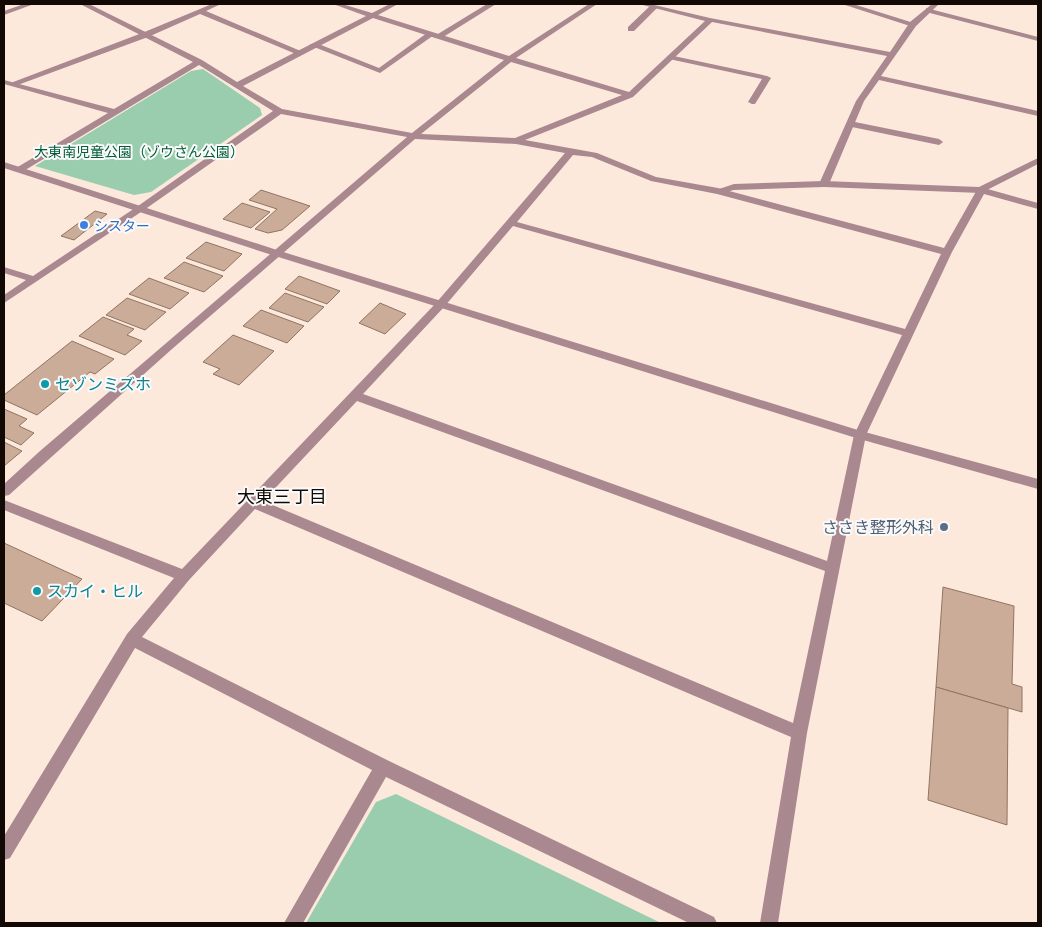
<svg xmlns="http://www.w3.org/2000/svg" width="1042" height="927" font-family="'Noto Sans','Noto Sans JP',sans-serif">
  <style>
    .green { fill: #99cdad }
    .building { fill: #caac98; stroke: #907562 }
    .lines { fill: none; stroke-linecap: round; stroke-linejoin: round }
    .service { fill: #a9888f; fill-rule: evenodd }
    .minor { fill: #a9888f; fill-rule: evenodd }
    .tertiary { fill: #a9888f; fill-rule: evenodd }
    .shop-dot { fill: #3f7fe0; stroke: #fafafa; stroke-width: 2 }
    .culture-dot { fill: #0f9aa8; stroke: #fafafa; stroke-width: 2 }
    .service-dot { fill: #5c6f8a; stroke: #fafafa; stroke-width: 2 }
    .labels { text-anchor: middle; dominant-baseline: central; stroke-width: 4; stroke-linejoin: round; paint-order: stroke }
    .far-park-label { font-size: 14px; fill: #005d37; stroke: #fafafa }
    .far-shop-label { font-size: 14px; fill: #366cbe; stroke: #fafafa; text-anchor: start }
    .culture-label { font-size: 16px; fill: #0d838f; stroke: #fafafa; text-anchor: start }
    .service-label { font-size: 16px; fill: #4e5e75; stroke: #fafafa; text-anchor: end }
    .neighbourhood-label { font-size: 18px; fill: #130904; stroke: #fafafa }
  </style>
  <rect width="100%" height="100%" fill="#fce9dc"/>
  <g class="green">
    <path d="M203,69L260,108L262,115L151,192L134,195L35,166L191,71Z"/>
    <path d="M396,794L661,923H306L376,802Z"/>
  </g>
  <g class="building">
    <path d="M261,190L310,206L282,230L268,233L255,229L277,209L249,200Z"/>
    <path d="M242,203L270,212L251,228L223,219Z"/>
    <path d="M95,211L107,214L74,240L61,236Z"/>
    <path d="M206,242L242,254L224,271L186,258Z"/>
    <path d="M184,262L223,276L204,292L164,278Z"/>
    <path d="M299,276L340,291L327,304L285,289Z"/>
    <path d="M149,278L189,293L170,309L129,294Z"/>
    <path d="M285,293L324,307L308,322L269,308Z"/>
    <path d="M127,298L166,312L145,330L106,315Z"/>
    <path d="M380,303L406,314L385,334L359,323Z"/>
    <path d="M261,310L304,326L287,343L243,326Z"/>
    <path d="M103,317L134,329L127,335L142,341L125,355L79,336Z"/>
    <path d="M233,335L274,351L239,385L213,374L220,369L203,362Z"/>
    <path d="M72,341L114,359L95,374L90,372L37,415L4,400V395Z"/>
    <path d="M4,409L27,419L19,426L34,433L21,445L4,437Z"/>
    <path d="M4,442L22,451L4,466Z"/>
    <path d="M4,543L82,579L42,621L4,603Z"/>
    <path d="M943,587L1014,606L1012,684L1022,687V712L936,687Z"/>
    <path d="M936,687L1008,708L1007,825L928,800Z"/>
  </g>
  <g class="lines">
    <g class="service">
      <path d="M212,4H221L206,11L303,52L296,54L200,14L148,37L15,86L8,84L142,33Z"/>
      <path d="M487,4H496L440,39L433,37Z"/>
      <path d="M842,4H853L917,24L910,26Z"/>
      <path d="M651,5L658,7L634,31H628V27Z"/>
      <path d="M926,8L1038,37V41L926,12Z"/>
      <path d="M427,33L434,35L380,73L309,45L316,43L379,68Z"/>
      <path d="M669,55L767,76L771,78L755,104H752L748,102L762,79L669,59Z"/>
      <path d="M850,121L939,139L943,142L939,145L847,126L846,124Z"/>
      <path d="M1038,158V164L981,193L824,187L734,190L718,194L713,191L734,184L824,181L979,187Z"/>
    </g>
    <path class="minor" d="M80,4H89L202,60L237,82L366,16L333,4H342L372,13L390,4H398L378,15L509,56L589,4H597L516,58L629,92L705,21L639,4H650L710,18L890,52L910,22L932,4H939L916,26L881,76L1038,111V116L879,80L864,101L829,184L827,186H821L819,184L856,101L887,56L712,22L633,97L525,140L597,153L656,177L718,188L944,248L978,188H984L1038,203V209L984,194L952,252L866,435L807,733L778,923H760L791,737L255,509L189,580L142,637L389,761L714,917L717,923H689L386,777L303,923H284L372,770L135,648L10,858L4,860V836L127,634L174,578L4,510V500L182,569L436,303L565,153L516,144L415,139L172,349L9,495L4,496V484L40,451L407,137L281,114L144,210L4,303V295L26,280L4,273V267L33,276L138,206L273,111L199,65L22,172H16V168L108,113L4,84V80L114,109L193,62ZM373,18L504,60L412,133L282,109L243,86ZM511,62L622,95L515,138L421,134ZM573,155L592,157L651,181L717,194L941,254L905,329L517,222ZM513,226L902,335L854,435L827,561L363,394L444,307ZM357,401L825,571L793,723L263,501Z"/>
    <g class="tertiary">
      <path d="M24,4H34L4,15V11Z"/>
      <path d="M4,162L280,251L861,431L1038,479V489L856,438L272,255L4,168Z"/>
    </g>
  </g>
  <circle class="shop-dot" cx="84" cy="225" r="5"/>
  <g class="culture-dot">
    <circle cx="45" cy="384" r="5"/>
    <circle cx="37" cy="591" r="5"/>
  </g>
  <circle class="service-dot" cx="944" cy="527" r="5"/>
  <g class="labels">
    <g class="far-park-label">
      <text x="139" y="151">大東南児童公園（ゾウさん公園）</text>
    </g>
    <g class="far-shop-label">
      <text x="94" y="225">シスター</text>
    </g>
    <g class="culture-label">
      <text x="55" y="384">セゾンミズホ</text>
      <text x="47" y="591">スカイ・ヒル</text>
    </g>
    <g class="service-label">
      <text x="934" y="527">ささき整形外科</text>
    </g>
    <g class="neighbourhood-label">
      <text x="282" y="496">大東三丁目</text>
    </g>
  </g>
  <rect width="1042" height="927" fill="none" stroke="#130904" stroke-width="10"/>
</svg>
